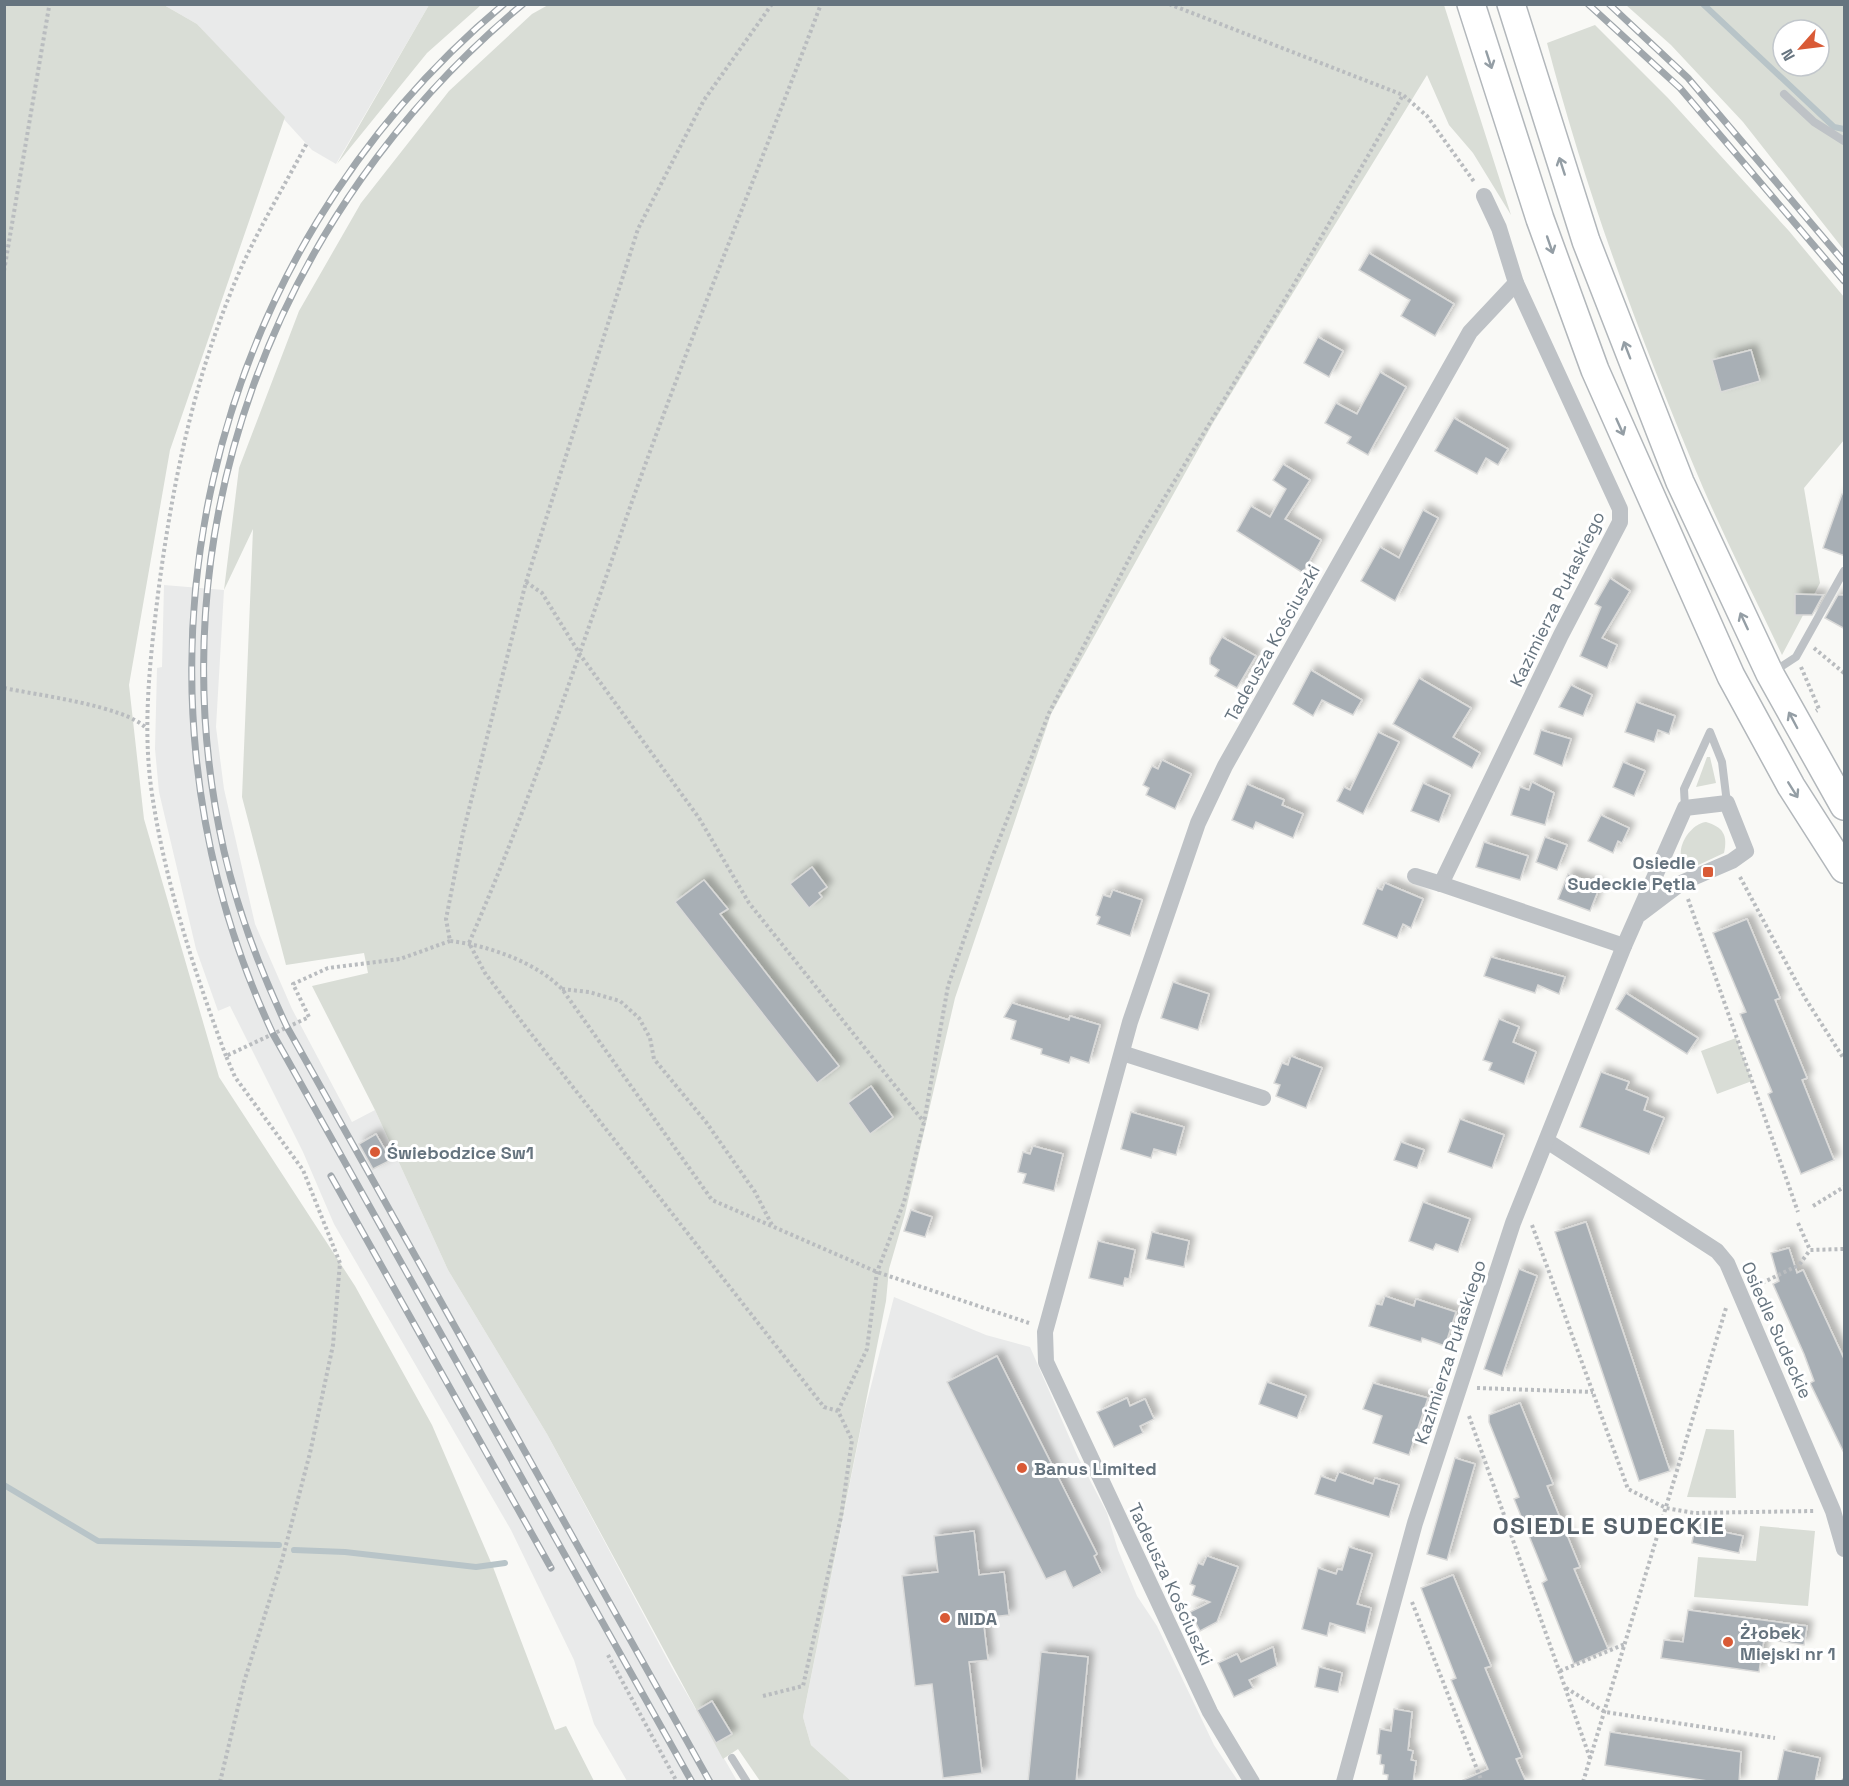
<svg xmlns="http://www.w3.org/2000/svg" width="1849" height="1786" font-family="'Space Grotesk',sans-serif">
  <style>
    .built { fill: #e9eaea }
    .green { fill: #d9ddd6; fill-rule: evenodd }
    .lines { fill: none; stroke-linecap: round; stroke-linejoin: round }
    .stream { stroke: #b8c4c8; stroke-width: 6 }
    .building { fill: #a8afb5; stroke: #dadad9; stroke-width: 1.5; filter: url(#shadow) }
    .primary-casing { stroke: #b2b7bb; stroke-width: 30 }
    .path { stroke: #b9bcbf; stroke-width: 4; stroke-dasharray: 3 3; stroke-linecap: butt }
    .lane { stroke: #bec2c6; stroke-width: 8 }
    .street { stroke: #bec2c6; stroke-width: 16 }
    .primary { stroke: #fff; stroke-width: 27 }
    .rail-casing { stroke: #a0a7ac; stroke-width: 7 }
    .rail { stroke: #fff; stroke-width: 4.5; stroke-dasharray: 14; stroke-linecap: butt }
    .oneway { stroke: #949ea5 }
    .poi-dot { fill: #d95a36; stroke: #fff; stroke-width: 2 }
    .labels { text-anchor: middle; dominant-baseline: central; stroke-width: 6; stroke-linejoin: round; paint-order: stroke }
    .street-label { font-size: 18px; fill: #66747f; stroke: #fff }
    .poi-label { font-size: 18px; font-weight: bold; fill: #66747f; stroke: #fff; text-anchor: start }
    .district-label { font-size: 24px; font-weight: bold; letter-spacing: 1.5px; fill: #57626b; stroke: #fff }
  </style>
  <defs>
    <filter id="shadow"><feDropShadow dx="5.5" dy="-5.5" stdDeviation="3" flood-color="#0004"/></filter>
  </defs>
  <rect width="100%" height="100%" fill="#f9f9f6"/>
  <g class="built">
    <path d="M164,5H429L336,164L312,150L197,24Z"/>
    <path d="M164,585L224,590L216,727L224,789L255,924L292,1009L352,1122L375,1110L448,1270L547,1434L672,1668L737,1781H627L594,1724L574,1660L511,1530L334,1224L303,1152L230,1006L218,1011L196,949L159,792L155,749L157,668L162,667Z"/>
    <path d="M894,1297L986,1335L1030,1347L1078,1457L1107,1513L1118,1550L1137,1596L1157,1626L1214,1745L1238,1781H851L811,1745L803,1717L864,1413Z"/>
  </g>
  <g class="green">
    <path d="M5,4L164,5L197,24L285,117L170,450L129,685L144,819L219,1077L355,1286L432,1425L493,1567L555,1730L566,1726L594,1781H5Z"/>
    <path d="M429,5H481L427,53L337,164Z"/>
    <path d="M548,5H1444L1511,215L1473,153L1449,125L1427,75L1213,423L1051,714L955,998L905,1214L889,1269L886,1301L803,1717L811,1745L851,1781H760L738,1749L723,1759L547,1434L448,1270L375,1110L312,986L368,973L364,953L286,965L242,797L253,529L224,590L239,468L299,311L361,203L449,91L532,14Z"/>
    <path d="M1626,5H1844V250L1743,122L1671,45ZM1783,30H1819V66H1783Z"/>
    <path d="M1595,25L1668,98L1789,231L1844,297V440L1804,488L1820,583L1782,655C1756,600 1728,545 1704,490C1642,344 1587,196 1547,43Z"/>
    <path d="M1707,757H1710L1716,783L1696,787Z"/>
    <path d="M1706,822C1723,827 1728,835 1724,853L1692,868C1668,860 1687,824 1706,822Z"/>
    <path d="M1736,1038L1752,1081L1717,1094L1701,1051Z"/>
    <path d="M1706,1429L1734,1430L1736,1498L1687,1497Z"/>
    <path d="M1760,1526L1815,1531L1808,1606L1694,1597L1698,1557L1756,1561Z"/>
  </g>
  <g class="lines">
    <g class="stream">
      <path d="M1703,4L1834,127L1844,129"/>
      <path d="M4,1485L98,1541L279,1545"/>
      <path d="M294,1550L345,1552L476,1567L505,1563"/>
    </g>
  </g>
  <g class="building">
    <path d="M1369,253L1454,304L1435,336L1401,316L1410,300L1359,270Z"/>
    <path d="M1318,337L1343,351L1329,377L1304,363Z"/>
    <path d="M1751,350L1760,381L1721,392L1712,360Z"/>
    <path d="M1380,372L1406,387L1368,455L1347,443L1351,437L1325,423L1336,403L1357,414Z"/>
    <path d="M1454,418L1508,449L1498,465L1486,458L1477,474L1435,451Z"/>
    <path d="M1283,464L1310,480L1285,519L1321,540L1303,573L1237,531L1251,506L1270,517L1286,489L1273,480Z"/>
    <path d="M1842,494H1845V556L1823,548Z"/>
    <path d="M1423,510L1438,518L1395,601L1361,581L1380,547L1399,558Z"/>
    <path d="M1610,578L1630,591L1602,638L1617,645L1607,668L1580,656L1601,607L1595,604Z"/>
    <path d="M1795,594L1823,595L1812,615H1795Z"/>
    <path d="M1838,595H1845V629L1825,618Z"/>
    <path d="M1222,637L1256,656L1237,688L1215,676L1219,670L1210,664V658Z"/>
    <path d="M1311,670L1362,700L1353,715L1322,700L1313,716L1293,704Z"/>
    <path d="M1419,678L1471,708L1453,737L1480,753L1472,768L1393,724Z"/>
    <path d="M1571,685L1592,695L1583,716L1559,707Z"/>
    <path d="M1636,702L1675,716L1669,734L1658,730L1654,742L1625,732Z"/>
    <path d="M1541,730L1571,739L1562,766L1534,754Z"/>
    <path d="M1378,732L1399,742L1363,814L1337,801L1344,787L1350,790Z"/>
    <path d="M1162,760L1191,774L1175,809L1146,795L1149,788L1143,785L1152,766L1158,769Z"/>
    <path d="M1623,762L1645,771L1634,796L1613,787Z"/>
    <path d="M1532,782L1554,793L1545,825L1511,815L1520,787L1529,790Z"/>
    <path d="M1423,783L1450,795L1439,822L1411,811Z"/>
    <path d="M1247,784L1284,800L1282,805L1303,814L1293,838L1256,822L1253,829L1232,820Z"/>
    <path d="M1601,815L1629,828L1622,843L1618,841L1613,853L1588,841Z"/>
    <path d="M1545,837L1567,845L1557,870L1536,862Z"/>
    <path d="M1484,842L1528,856L1520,880L1476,867Z"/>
    <path d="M812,867L827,887L819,893L822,897L809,908L790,884Z"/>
    <path d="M1568,874L1600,886L1590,911L1558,899Z"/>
    <path d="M704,880L728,909L720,914L839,1066L817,1083L675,902Z"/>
    <path d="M1385,883L1423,899L1411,928L1403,924L1397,938L1363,924L1377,888L1382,890Z"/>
    <path d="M1113,890L1142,900L1130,936L1097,924L1100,917L1096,915L1103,895L1110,897Z"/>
    <path d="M1747,919L1780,998L1775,1000L1807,1078L1802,1080L1834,1160L1801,1174L1768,1094L1772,1092L1740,1014L1746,1012L1713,933Z"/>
    <path d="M1491,957L1565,977L1559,994L1538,985L1535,993L1484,976Z"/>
    <path d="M1173,982L1209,994L1198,1030L1161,1018Z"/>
    <path d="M1626,993L1698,1038L1687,1054L1616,1009Z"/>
    <path d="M1012,1003L1069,1020L1070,1016L1100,1025L1089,1063L1071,1057L1069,1063L1041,1054L1042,1049L1011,1039L1016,1021L1004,1017Z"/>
    <path d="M1499,1019L1519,1027L1513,1042L1536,1052L1524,1084L1489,1070L1492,1063L1483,1060Z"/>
    <path d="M1291,1056L1322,1068L1306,1108L1276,1096L1280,1085L1274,1083L1282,1063L1288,1065Z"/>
    <path d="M1601,1072L1629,1082L1626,1089L1648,1098L1644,1110L1664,1118L1649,1154L1580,1127Z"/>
    <path d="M871,1086L893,1117L870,1134L848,1103Z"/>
    <path d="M1131,1112L1184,1127L1176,1155L1154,1149L1151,1158L1121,1149Z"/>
    <path d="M1460,1119L1504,1135L1492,1168L1448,1152Z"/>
    <path d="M376,1134L391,1160L373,1169L359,1144Z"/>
    <path d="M1401,1142L1424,1150L1417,1168L1394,1160Z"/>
    <path d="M1033,1146L1063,1154L1054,1191L1023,1183L1026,1174L1018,1172L1023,1152L1030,1154Z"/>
    <path d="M1423,1202L1470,1219L1458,1252L1436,1244L1433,1250L1409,1241Z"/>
    <path d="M911,1210L932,1217L925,1237L904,1231Z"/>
    <path d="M1586,1222L1670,1471L1639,1481L1555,1232Z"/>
    <path d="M1152,1232L1189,1241L1184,1267L1146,1259Z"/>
    <path d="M1098,1241L1135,1250L1129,1279L1125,1278L1123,1286L1089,1278Z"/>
    <path d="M1789,1248L1797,1273L1803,1270L1845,1361V1455L1810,1383L1814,1381L1804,1354L1773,1284L1779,1281L1771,1253Z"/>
    <path d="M1519,1269L1537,1276L1502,1376L1484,1369Z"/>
    <path d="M1385,1296L1414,1306L1416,1299L1456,1312L1445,1346L1422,1338L1421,1342L1369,1326L1376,1304L1382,1305Z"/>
    <path d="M997,1356L1097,1554L1094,1556L1102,1573L1073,1588L1065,1571L1046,1579L947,1382Z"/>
    <path d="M1267,1382L1306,1396L1297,1418L1259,1404Z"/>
    <path d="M1373,1383L1428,1398L1409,1455L1373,1443L1382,1416L1363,1409Z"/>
    <path d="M1127,1398L1130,1406L1145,1399L1154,1419L1140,1426L1143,1433L1114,1447L1097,1412Z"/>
    <path d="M1520,1403L1553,1484L1547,1486L1580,1567L1574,1569L1608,1649L1574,1664L1542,1583L1547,1580L1514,1499L1519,1497L1489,1422V1415Z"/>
    <path d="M1455,1458L1475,1464L1447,1560L1427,1554Z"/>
    <path d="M1339,1472L1373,1484L1375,1478L1399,1485L1389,1517L1315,1494L1321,1476L1335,1481Z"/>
    <path d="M1695,1526L1743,1536L1739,1553L1692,1543Z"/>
    <path d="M974,1531L979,1575L1004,1572L1009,1615L983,1618L988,1660L969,1662L982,1773L943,1778L932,1684L915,1686L902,1576L938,1572L934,1536Z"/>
    <path d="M1349,1547L1372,1554L1357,1604L1371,1608L1365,1633L1330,1623L1327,1636L1302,1629L1318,1568L1336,1574L1338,1569L1342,1570Z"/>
    <path d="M1207,1556L1238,1567L1217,1622L1200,1631L1190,1612L1210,1602L1192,1595L1195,1586L1190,1584L1198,1563L1203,1565Z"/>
    <path d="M1453,1575L1491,1666L1485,1668L1522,1757L1516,1759L1526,1782H1459L1488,1769L1451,1680L1456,1678L1421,1588Z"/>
    <path d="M1688,1610L1807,1626L1804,1645L1764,1639L1759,1672L1661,1658L1664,1640L1683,1642Z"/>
    <path d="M1273,1647L1277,1666L1249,1680L1253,1688L1234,1697L1218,1663L1237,1654L1241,1662Z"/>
    <path d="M1041,1652L1088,1657L1076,1782H1028Z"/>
    <path d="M1319,1667L1342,1673L1338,1692L1315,1687Z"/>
    <path d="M712,1701L732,1734L716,1743L697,1710Z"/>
    <path d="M1394,1709L1412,1712L1408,1750L1413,1751L1411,1760L1416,1761L1413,1782H1387L1388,1775L1383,1774L1384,1765L1380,1764L1381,1755L1377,1754L1380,1729L1391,1731Z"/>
    <path d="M1610,1732L1741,1752L1739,1782H1714L1605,1765Z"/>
    <path d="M1784,1750L1820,1758L1815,1782H1777Z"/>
  </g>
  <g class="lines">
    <g class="primary-casing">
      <g id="primary">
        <path d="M1471,4L1540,219L1595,370L1731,676L1791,786L1844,869"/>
        <path d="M1511,4L1586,241L1680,482L1770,674L1844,806"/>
      </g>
    </g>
    <g class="path">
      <path d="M772,4L704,100L638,229L526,582L463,833L446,919L450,941C487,945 536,962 562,989L712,1200L877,1272L1029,1323"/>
      <path d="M1169,4L1403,95L1427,116L1475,183"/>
      <path d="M4,271L49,7"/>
      <path d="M526,582L542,593L581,656L699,818L749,903L924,1122"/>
      <path d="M1814,648L1844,673"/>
      <path d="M1801,667L1819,709L1816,711"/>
      <path d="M4,688C37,695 125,706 146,728"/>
      <path d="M1740,877L1805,998L1844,1059"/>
      <path d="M1688,899L1798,1212"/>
      <path d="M562,989L589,992L620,1001L639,1018L650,1038L654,1059L706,1122L755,1192L772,1225"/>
      <path d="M226,1056C195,974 165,882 152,794C142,728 150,660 158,594C171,493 191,392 229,297C249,244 280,194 307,143"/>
      <path d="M1813,1206L1844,1187"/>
      <path d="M1798,1223L1810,1250L1844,1249"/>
      <path d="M1532,1225L1628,1489L1666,1508L1694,1513L1814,1511"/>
      <path d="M1762,1283L1799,1265L1810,1250"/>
      <path d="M1477,1388L1593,1392"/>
      <path d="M838,1411L867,1349L877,1272L904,1202L924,1122L948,986L990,863L1049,713L1140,538L1293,286L1403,95"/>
      <path d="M1469,1416L1590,1758"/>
      <path d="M1412,1602L1482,1782"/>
      <path d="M608,1655L677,1782"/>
      <path d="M1560,1671L1625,1644"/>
      <path d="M1566,1688L1605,1712L1775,1738"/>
      <path d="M763,1696L803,1686L841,1517L852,1440L838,1411L824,1407L525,1026L485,973L469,943C530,803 578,658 628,513C688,342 757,174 821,4"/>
      <path d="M220,1782L244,1682L282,1560L310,1453L333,1345L340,1263L303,1170L235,1077L226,1056L309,1017L293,984L328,968L400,959L450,941"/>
      <path d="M1583,1782L1726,1308"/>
      <path d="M1843,1782L1844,1779"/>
    </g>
    <g class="lane">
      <path d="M1784,94L1814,122L1844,141"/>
      <path d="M1773,672L1796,657L1844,571"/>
      <path d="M1685,808L1684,789L1710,732L1722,762L1727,803"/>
      <path d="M732,1758L747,1782"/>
    </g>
    <g class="street">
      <path d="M1484,196L1499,228L1516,283L1620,509V522L1561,635L1441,884L1624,946"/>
      <path d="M1415,876L1441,884"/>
      <path d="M1122,1053L1263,1098"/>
      <path d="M1547,1141L1717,1251L1727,1263L1833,1511L1844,1549"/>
      <path d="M1252,1782L1210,1712L1046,1362L1045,1332L1130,1022L1198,823L1225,766L1470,332L1516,283"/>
      <path d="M1344,1782L1415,1523L1513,1223L1624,946L1685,808L1727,803L1746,851L1732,861L1681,883L1640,914"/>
    </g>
    <use href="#primary" class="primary"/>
    <g class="rail-casing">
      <g id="rail">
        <path d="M504,4C203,256 106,678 273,1034L692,1782"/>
        <path d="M523,4C275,210 152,532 224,851C238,912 260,970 287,1027L710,1782"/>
        <path d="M1588,4L1680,88L1844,281"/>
        <path d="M1609,4L1688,78L1844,262"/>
        <path d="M331,1176L551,1568"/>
      </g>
    </g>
    <use href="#rail" class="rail"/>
  </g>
  <defs><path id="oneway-shaft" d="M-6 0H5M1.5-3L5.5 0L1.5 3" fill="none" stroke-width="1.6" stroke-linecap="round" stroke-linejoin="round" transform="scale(1.5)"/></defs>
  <g class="oneway">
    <use href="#oneway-shaft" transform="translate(1489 60) rotate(72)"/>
    <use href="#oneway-shaft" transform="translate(1562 166) rotate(-108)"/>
    <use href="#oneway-shaft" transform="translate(1550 245) rotate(71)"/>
    <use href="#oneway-shaft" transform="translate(1627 350) rotate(-111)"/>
    <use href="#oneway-shaft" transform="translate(1620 427) rotate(66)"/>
    <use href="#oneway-shaft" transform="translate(1744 621) rotate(-115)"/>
    <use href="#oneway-shaft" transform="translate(1793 720) rotate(-118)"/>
    <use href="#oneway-shaft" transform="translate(1793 790) rotate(58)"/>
  </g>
  <g class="poi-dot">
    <rect x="1702" y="866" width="12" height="12" rx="3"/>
    <circle cx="375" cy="1152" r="6"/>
    <circle cx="1022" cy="1468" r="6"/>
    <circle cx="945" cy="1618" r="6"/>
    <circle cx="1728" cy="1642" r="6"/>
  </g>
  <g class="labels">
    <g class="street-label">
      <text transform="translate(1557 599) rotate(-64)">Kazimierza Pułaskiego</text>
      <text transform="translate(1272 643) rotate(-61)">Tadeusza Kościuszki</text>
      <text transform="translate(1777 1330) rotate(66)">Osiedle Sudeckie</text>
      <text transform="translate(1450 1352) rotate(-72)">Kazimierza Pułaskiego</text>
      <text transform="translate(1171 1584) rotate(65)">Tadeusza Kościuszki</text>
    </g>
    <g class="poi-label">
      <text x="1696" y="862" text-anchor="end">Osiedle<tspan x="1696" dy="21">Sudeckie Pętla</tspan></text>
      <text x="387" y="1152">Świebodzice Sw1</text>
      <text x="1034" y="1468">Banus Limited</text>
      <text x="957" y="1618">NIDA</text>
      <text x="1740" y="1632">Żłobek<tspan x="1740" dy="21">Miejski nr 1</tspan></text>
    </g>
    <g class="district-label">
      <text x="1609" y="1525">OSIEDLE SUDECKIE</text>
    </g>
  </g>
  <rect width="1849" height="1786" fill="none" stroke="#66747f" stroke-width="12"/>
  <g transform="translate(1801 48) rotate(242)"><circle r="28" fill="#ffffff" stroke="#c2c7cc" stroke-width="1.5"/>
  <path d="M0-4.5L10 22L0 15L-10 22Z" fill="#d95a36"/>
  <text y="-9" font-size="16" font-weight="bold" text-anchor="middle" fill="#66747f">N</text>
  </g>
</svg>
